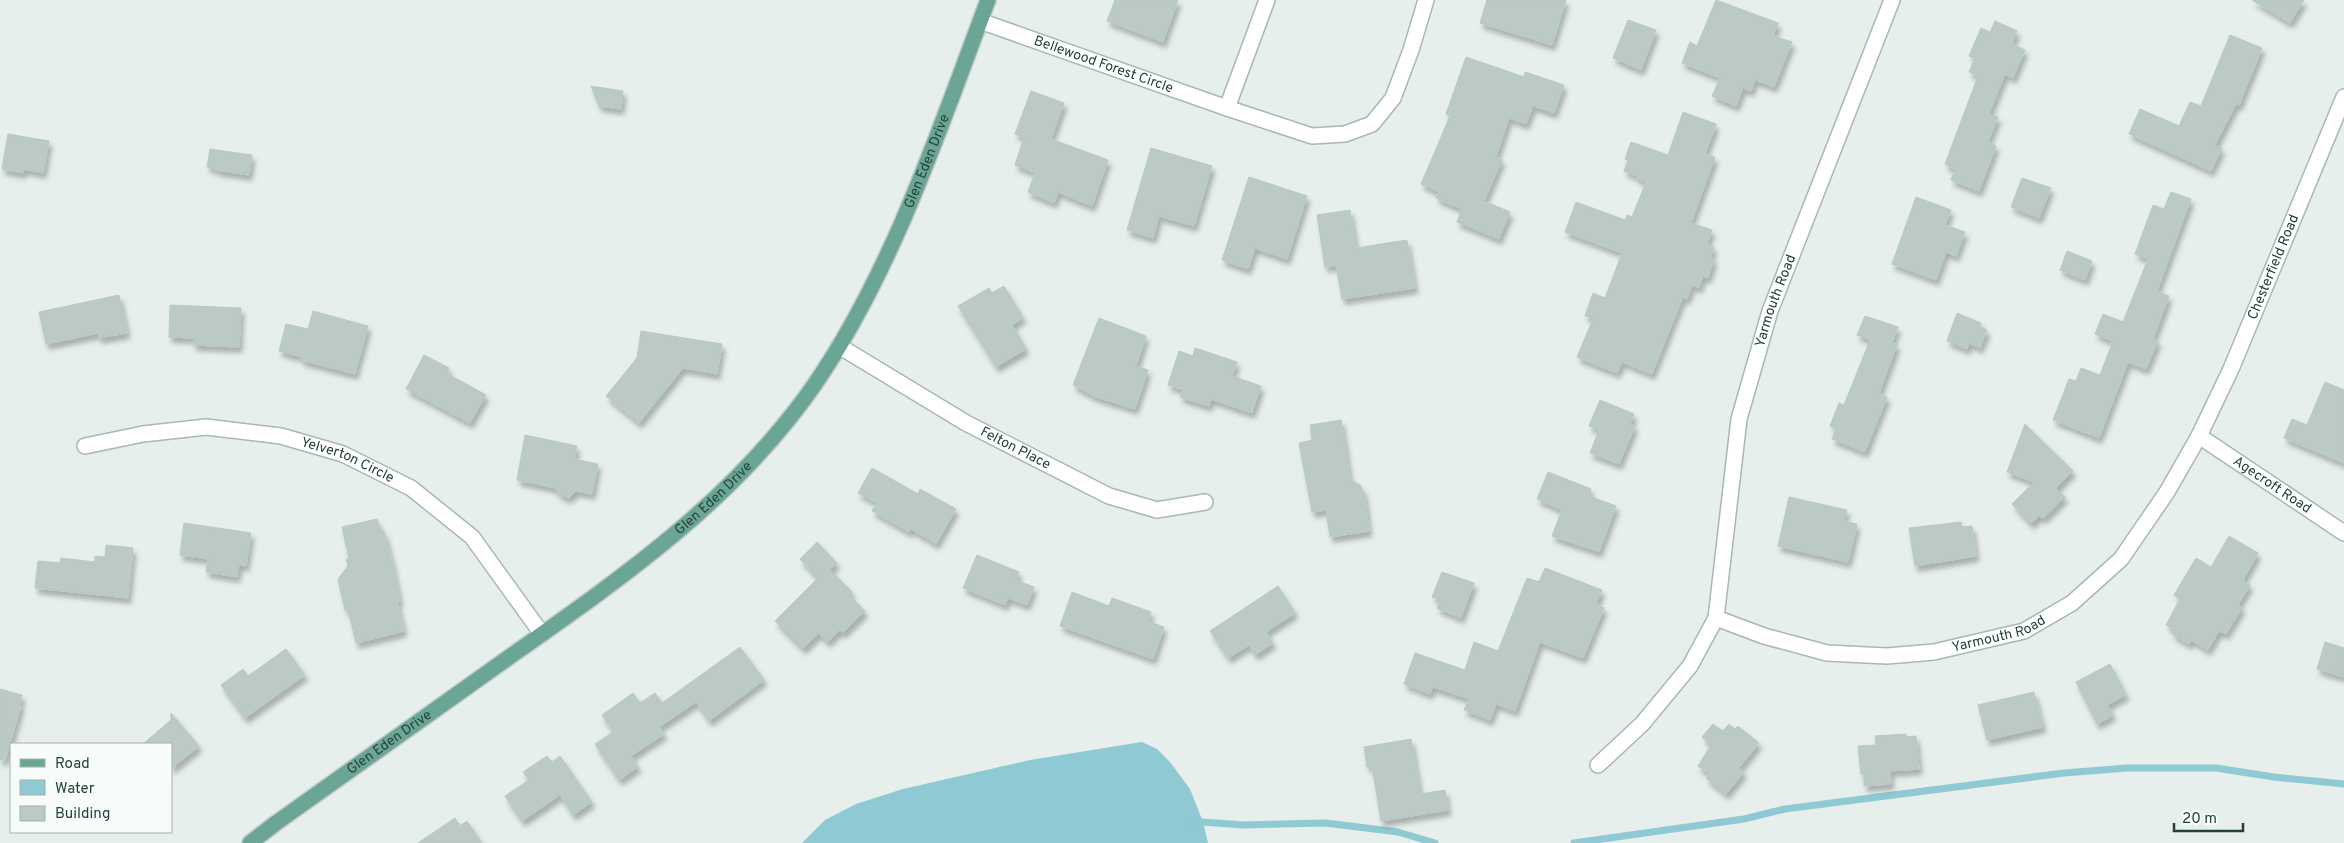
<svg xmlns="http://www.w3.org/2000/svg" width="2344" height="843" font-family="Overpass,sans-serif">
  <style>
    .water { fill: #8ec9d4 }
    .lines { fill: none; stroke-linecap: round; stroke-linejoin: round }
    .stream { stroke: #8ec9d4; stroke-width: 7 }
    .building { fill: #bbcac4; stroke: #b8c9c2; filter: url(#shadow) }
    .minor-casing { stroke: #a8b8b2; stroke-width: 18 }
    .major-casing { stroke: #c2cac8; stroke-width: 18 }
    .minor { stroke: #fff; stroke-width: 15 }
    .major { stroke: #6aa596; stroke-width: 15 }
    .labels { text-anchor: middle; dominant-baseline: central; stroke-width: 5; stroke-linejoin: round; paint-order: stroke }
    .street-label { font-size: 14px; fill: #24423a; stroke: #f7fbf9 }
  </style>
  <defs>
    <filter id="shadow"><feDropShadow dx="3" dy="5.5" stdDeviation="2.5" flood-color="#0004"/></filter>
  </defs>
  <rect width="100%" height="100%" fill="#e6efeb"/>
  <path class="water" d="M1142,742L1157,749L1170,762L1190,789L1203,822L1208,843H802L825,820L856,804L903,789L1030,760Z"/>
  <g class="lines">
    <g class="stream">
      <path d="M1195,823L1203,822L1243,825L1326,823L1398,832L1435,843"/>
      <path d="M1574,843L1744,819L1785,809L2064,773L2127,768H2216L2274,777L2344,784"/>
    </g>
  </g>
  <g class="building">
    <path d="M1115,0H1178L1163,42L1107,21Z"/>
    <path d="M1487,0H1566L1552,45L1480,23Z"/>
    <path d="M1716,0L1778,23L1773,36L1792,42L1774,87L1755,80L1751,91L1743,88L1736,106L1712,96L1720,78L1682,63L1690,42L1697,46Z"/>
    <path d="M2252,0H2304L2290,23Z"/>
    <path d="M1628,20L1656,30L1641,70L1613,58Z"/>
    <path d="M1995,21L2017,31L2012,44L2025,50L2013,78L2005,74L1989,114L1998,117L1988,142L1996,146L1979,191L1951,180L1955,169L1945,164L1978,76L1969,72L1975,58L1969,56L1981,28L1990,32Z"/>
    <path d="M2230,35L2262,48L2239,105L2236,104L2215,145L2222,148L2211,171L2129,134L2140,109L2179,126L2190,102L2201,106Z"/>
    <path d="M1466,57L1524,77L1525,72L1564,85L1554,113L1533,106L1526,124L1509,118L1496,157L1502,160L1484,201L1510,212L1499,239L1457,222L1462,209L1436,198L1439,192L1421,184L1450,116L1446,114Z"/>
    <path d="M591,86L623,91L621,109L599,106Z"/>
    <path d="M1031,91L1064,103L1051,139L1108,160L1092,206L1058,192L1054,203L1028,192L1035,173L1015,165L1024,137L1015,134Z"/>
    <path d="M1683,112L1716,124L1705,154L1715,157L1691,223L1712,230L1707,244L1714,247L1710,258L1714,259L1708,278L1703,276L1699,288L1692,285L1687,299L1683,297L1652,374L1622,362L1617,373L1577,357L1593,319L1585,316L1593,293L1605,298L1622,253L1565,232L1576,202L1625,220L1627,215L1632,217L1646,182L1636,178L1637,176L1624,171L1628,160L1625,159L1631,142L1668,155Z"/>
    <path d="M8,134L49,141L43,173L24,169L23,173L2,169Z"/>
    <path d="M1151,148L1212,166L1194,226L1159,216L1153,238L1127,230Z"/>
    <path d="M210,149L252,155L249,175L215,170L216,168L207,167Z"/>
    <path d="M1249,177L1307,196L1287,259L1255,248L1248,269L1222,260Z"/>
    <path d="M2022,178L2051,188L2039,218L2011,207Z"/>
    <path d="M2171,192L2191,199L2157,291L2169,296L2153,339L2158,341L2146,369L2128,362L2099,438L2053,420L2069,379L2076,381L2081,368L2100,375L2113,341L2095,334L2103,314L2123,322L2148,259L2135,254L2153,205L2164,209Z"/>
    <path d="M1916,197L1951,210L1945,225L1965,232L1956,256L1946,252L1936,280L1892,264Z"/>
    <path d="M1350,210L1356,248L1407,240L1415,288L1342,299L1336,265L1325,267L1317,215Z"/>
    <path d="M2067,251L2092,261L2085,280L2060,270Z"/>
    <path d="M1004,286L1023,318L1012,325L1026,349L996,367L958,306L989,288L992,293Z"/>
    <path d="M119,295L127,333L99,338L98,333L46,344L39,312Z"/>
    <path d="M170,305L241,308L239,347L193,345L194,338L169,337Z"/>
    <path d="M313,311L368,326L355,374L301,360L302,357L279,351L286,324L308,329Z"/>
    <path d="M1957,313L1981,323L1980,327L1987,330L1980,348L1969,343L1967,349L1947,341Z"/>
    <path d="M1865,316L1898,327L1892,343L1897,345L1879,393L1887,397L1865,452L1832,439L1836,429L1830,426L1839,403L1844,405L1870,340L1857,335Z"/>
    <path d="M1099,318L1146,336L1136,366L1148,370L1135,409L1096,397L1073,385Z"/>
    <path d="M641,331L722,344L717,374L683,368L639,423L606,396L637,358Z"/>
    <path d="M1195,348L1237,362L1232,376L1261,386L1252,413L1211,399L1209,406L1180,397L1183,390L1168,385L1179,351L1193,356Z"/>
    <path d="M424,355L449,368L446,373L486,395L470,423L406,389Z"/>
    <path d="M2325,382L2344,390V463L2284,438L2292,419L2307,425Z"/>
    <path d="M1600,400L1634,414L1630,424L1635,426L1619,464L1590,453L1599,430L1589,426Z"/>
    <path d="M1341,420L1350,480L1360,485L1364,493L1369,531L1330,537L1326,510L1312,512L1299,443L1312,440L1310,425Z"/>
    <path d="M2025,424L2073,471L2056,488L2065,497L2044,518L2039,516L2031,524L2012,504L2034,482L2007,472Z"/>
    <path d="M525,435L577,446L574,459L598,464L592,494L576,491L569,498L560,495L555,488L517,480Z"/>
    <path d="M872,468L918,494L920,489L956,509L936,544L911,529L909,532L872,511L877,503L858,493Z"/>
    <path d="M1548,472L1591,489L1589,496L1616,506L1599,552L1552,536L1562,510L1537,499Z"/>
    <path d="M1789,497L1847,510L1844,521L1857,524L1848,562L1778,546Z"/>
    <path d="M377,519L381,532L384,531L391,558L400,601H397L404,631L356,643L348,609L345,610L338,579L348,566L346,559H349L342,527Z"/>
    <path d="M1961,522L1962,527L1972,526L1976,556L1915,566L1909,528Z"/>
    <path d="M184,523L251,533L246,566L239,564L237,577L206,572L208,559L180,555Z"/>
    <path d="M2229,536L2258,553L2243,580L2250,585L2238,605L2242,608L2226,634L2219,631L2208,650L2191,640L2189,644L2172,634L2174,630L2166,625L2180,599L2174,595L2196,558L2211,567Z"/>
    <path d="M817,542L837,563L830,570L852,592L849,595L865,611L843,633L840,630L827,642L819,633L803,649L775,621L818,578L800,559Z"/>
    <path d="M106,545L133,548L128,598L35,588L38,561L60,563L61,558L95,562V556L105,557Z"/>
    <path d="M977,555L1019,572L1016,580L1034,587L1027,605L1008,598L1005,605L963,588Z"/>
    <path d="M1545,568L1602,590L1596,604L1604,608L1583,658L1540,642L1515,711L1496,704L1490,720L1464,710L1469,699L1433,687L1430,694L1404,684L1415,653L1465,670L1474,642L1498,651L1527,578L1539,582Z"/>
    <path d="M1442,572L1474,583L1461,618L1437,608L1440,600L1432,597Z"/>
    <path d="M1278,586L1295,613L1266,632L1273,643L1255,655L1249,645L1228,658L1210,631Z"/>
    <path d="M1072,592L1109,606L1112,598L1151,612L1148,621L1164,627L1153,659L1060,626Z"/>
    <path d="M2325,642L2344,648V677L2317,669Z"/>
    <path d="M740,647L764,680L709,721L696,702L659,727L664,734L631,756L638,767L619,780L595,744L613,732L602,715L633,693L640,703L655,693L662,703Z"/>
    <path d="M286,649L305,675L245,718L221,685L243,669L248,676Z"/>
    <path d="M2110,664L2126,695L2107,705L2113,715L2097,724L2076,682Z"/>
    <path d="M0,689L22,695L19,706H21L5,760H0Z"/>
    <path d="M2034,692L2043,727L1987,740L1978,705Z"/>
    <path d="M171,713L199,746L171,769V744H143L171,720Z"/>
    <path d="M1713,724L1723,731L1729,724L1735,729L1738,726L1759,743L1739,768L1744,772L1726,794L1706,778L1709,774L1698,766L1711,745L1702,737Z"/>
    <path d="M1906,734V737L1916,736L1919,769L1890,771L1891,784L1864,786V774H1861L1858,746L1876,745L1875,736Z"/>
    <path d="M1411,739L1420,794L1445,790L1448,810L1381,821L1372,766L1367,767L1364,747Z"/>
    <path d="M547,756L552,762L560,756L592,802L573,815L560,795L522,821L505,796L529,780L523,772Z"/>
    <path d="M455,818L460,826L467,821L482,843H418Z"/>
  </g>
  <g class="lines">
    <g class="minor-casing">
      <g id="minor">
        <path id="s1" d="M980,21L1227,108L1312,136L1345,134L1372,124L1393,98L1411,50L1426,0"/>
        <path d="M1227,108L1267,0"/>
        <path id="s2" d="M839,346L966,423L1109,496L1157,510L1205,502"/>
        <path id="s3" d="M2199,436L2344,533"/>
        <path id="s4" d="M85,446L143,434L206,427L281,436L343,454L411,488L472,537L542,634"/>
        <path id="s5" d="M1716,618L1764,636L1827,653L1887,656L1934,652L2024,631L2072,603L2121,559L2167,492L2199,436L2231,369L2344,97"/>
        <path id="s6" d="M1598,765L1642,724L1690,666L1716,618L1739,419L1770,311L1892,0"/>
      </g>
    </g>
    <g class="major-casing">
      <g id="major">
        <path id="s7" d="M250,843L276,823C355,766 435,710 515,653C626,575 736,498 815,384C893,270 940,128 988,0"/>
      </g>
    </g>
    <use href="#minor" class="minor"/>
    <use href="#major" class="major"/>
  </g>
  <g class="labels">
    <g class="street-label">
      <text stroke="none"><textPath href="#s1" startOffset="131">Bellewood Forest Circle</textPath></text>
      <text stroke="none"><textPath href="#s7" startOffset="981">Glen Eden Drive</textPath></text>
      <text stroke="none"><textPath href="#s5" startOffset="768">Chesterfield Road</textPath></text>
      <text stroke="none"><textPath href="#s6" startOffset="514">Yarmouth Road</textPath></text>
      <text stroke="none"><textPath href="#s2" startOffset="204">Felton Place</textPath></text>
      <text stroke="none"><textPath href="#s4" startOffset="269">Yelverton Circle</textPath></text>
      <text stroke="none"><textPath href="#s3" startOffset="88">Agecroft Road</textPath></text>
      <text stroke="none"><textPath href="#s7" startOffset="578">Glen Eden Drive</textPath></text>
      <text stroke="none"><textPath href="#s5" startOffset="291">Yarmouth Road</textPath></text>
      <text stroke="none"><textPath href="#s7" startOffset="172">Glen Eden Drive</textPath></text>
    </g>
  </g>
  <rect x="10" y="743" width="162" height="90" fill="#f7fbf9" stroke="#a3b1ad"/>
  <rect x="20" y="759" width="25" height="8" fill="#6aa596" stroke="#a3b1ad"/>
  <text x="55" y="768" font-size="15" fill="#24423a">Road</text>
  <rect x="20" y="780" width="25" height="15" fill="#8ec9d4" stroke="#a3b1ad"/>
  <text x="55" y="793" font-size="15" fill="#24423a">Water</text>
  <rect x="20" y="806" width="25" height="15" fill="#bbcac4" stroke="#a3b1ad"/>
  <text x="55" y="818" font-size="15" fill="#24423a">Building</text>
  <path d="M2174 823v8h69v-8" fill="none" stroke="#24423a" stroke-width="2.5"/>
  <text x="2182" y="823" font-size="15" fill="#24423a" stroke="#f7fbf9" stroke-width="4" paint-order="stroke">20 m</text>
</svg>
